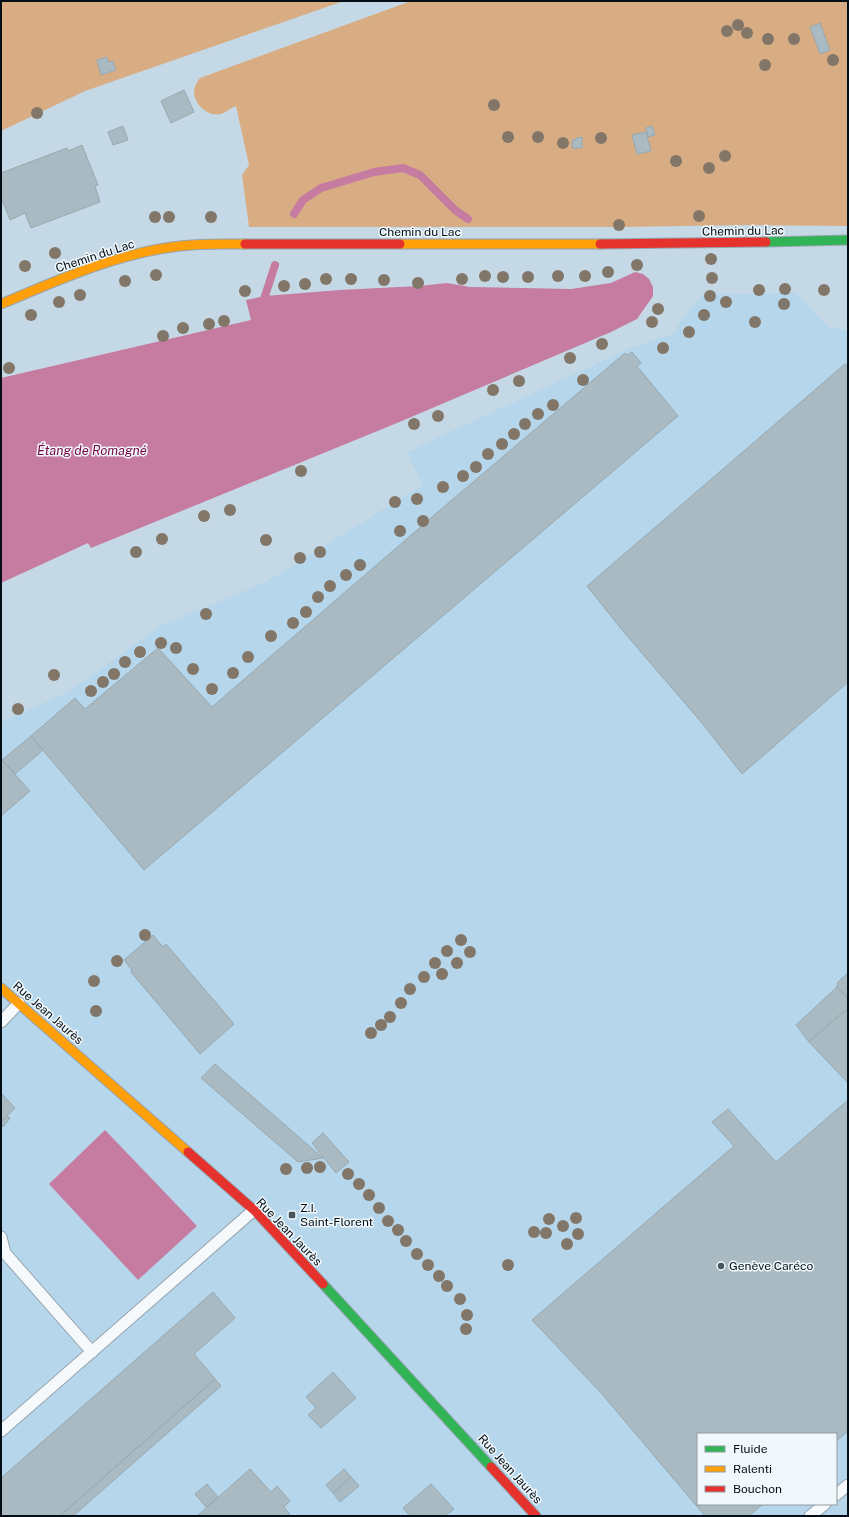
<svg xmlns="http://www.w3.org/2000/svg" width="849" height="1517" font-family="'Public Sans',sans-serif">
  <style>
    .built { fill: #b6d6ec; fill-rule: evenodd }
    .green { fill: #d9ad84 }
    .water { fill: #c67ba0 }
    .lines { fill: none; stroke-linecap: round; stroke-linejoin: round }
    .stream { stroke: #c67ba0; stroke-width: 8 }
    .building { fill: #a9bac2; stroke: #97a8b0 }
    .lane-casing { stroke: #95a4ae; stroke-width: 13 }
    .fast-casing { stroke: #95a4ae; stroke-width: 11 }
    .slow-casing { stroke: #95a4ae; stroke-width: 11 }
    .jam-casing { stroke: #95a4ae; stroke-width: 11 }
    .lane { stroke: #f6f9fb; stroke-width: 11 }
    .fast { stroke: #30b455; stroke-width: 9 }
    .slow { stroke: #ff9f0a; stroke-width: 9 }
    .jam { stroke: #e5322d; stroke-width: 9 }
    .tree { fill: #827668 }
    .poi-dot { fill: #47555e; stroke: #f0f8fc; stroke-width: 1.5 }
    .labels { text-anchor: middle; dominant-baseline: central; stroke-width: 3; stroke-linejoin: round; paint-order: stroke }
    .street-label { font-size: 12px; fill: #030e16; stroke: #f0f8fc }
    .poi-label { font-size: 12px; fill: #030e16; stroke: #f0f8fc; text-anchor: start }
    .water-label { font-size: 13px; font-style: italic; fill: #780743; stroke: #f0f8fc }
  </style>
  <rect width="100%" height="100%" fill="#c5d8e5"/>
  <path class="built" d="M796,293L829,328L848,330V1516H1V723L70,691L162,625L266,582L423,485L407,452L630,348L672,334L701,295ZM698,1434H836V1504H698Z"/>
  <g class="green">
    <path d="M1,1H344L85,91L1,131Z"/>
    <path d="M411,1H848V226L747,225L623,227H249L242,175L249,165L236,106C231,108 226,112 221,114C208,117 195,105 194,93C194,87 197,82 200,78Z"/>
  </g>
  <g class="water">
    <path d="M635,272L643,274L649,279L653,287V296L637,319L611,332L397,423L91,548L88,543L1,583V378L251,320L246,300L265,296L340,290L419,286L447,283L470,287L571,289L611,283Z"/>
    <path d="M105,1130L197,1226L138,1280L49,1184Z"/>
  </g>
  <g class="lines">
    <g class="stream">
      <path d="M294,214L303,200L321,188L374,172L403,168L420,175L455,210L468,219"/>
      <path d="M265,296L275,265"/>
    </g>
  </g>
  <g class="building">
    <path d="M820,23L830,50L820,54L810,27Z"/>
    <path d="M107,57L108,62L113,61L116,70L101,75L97,60Z"/>
    <path d="M184,90L194,112L171,123L161,101Z"/>
    <path d="M123,126L128,140L113,145L108,132Z"/>
    <path d="M652,126L655,135L648,137L646,128Z"/>
    <path d="M646,132L651,151L637,154L632,135Z"/>
    <path d="M582,137V148H572V140H576V138Z"/>
    <path d="M82,145L98,185L95,186L100,202L31,228L25,213L10,220L3,202L1,203V173L67,148L68,151Z"/>
    <path d="M632,352L641,363L637,366L678,416L144,870L31,736L75,698L85,709L158,648L212,707L439,511L625,353L627,355Z"/>
    <path d="M845,364L848,367V682L742,774L702,723L623,631L587,586Z"/>
    <path d="M31,736L43,750L15,774L2,760Z"/>
    <path d="M2,760L30,791L1,816V761Z"/>
    <path d="M153,935L163,947L166,944L234,1024L200,1054L131,972L132,970L124,960Z"/>
    <path d="M848,973V999L837,987L838,982Z"/>
    <path d="M837,987L848,999V1008L809,1042L796,1025Z"/>
    <path d="M848,1008V1083L809,1042Z"/>
    <path d="M215,1064L323,1158L298,1162L201,1078Z"/>
    <path d="M1,1093L15,1108L1,1122Z"/>
    <path d="M848,1100V1431L836,1441V1434H698V1504H763L749,1516H705L602,1394L532,1320L734,1146L712,1122L728,1109L776,1162Z"/>
    <path d="M7,1116L10,1118L3,1127L1,1122Z"/>
    <path d="M323,1133L349,1162L336,1173L312,1143Z"/>
    <path d="M213,1292L235,1318L194,1354L215,1379L60,1516H1V1478Z"/>
    <path d="M333,1372L356,1398L321,1428L308,1415L316,1408L306,1397Z"/>
    <path d="M215,1379L221,1386L73,1516H60Z"/>
    <path d="M250,1469L271,1492L277,1486L290,1501L284,1507L291,1516H197Z"/>
    <path d="M344,1469L351,1477L333,1493L326,1485Z"/>
    <path d="M351,1477L359,1486L340,1502L333,1493Z"/>
    <path d="M207,1484L218,1497L206,1507L195,1494Z"/>
    <path d="M431,1484L454,1509L445,1516H410L403,1508Z"/>
  </g>
  <g class="lines">
    <g class="lane-casing">
      <g id="lane">
        <path d="M1,1022L19,1003"/>
        <path d="M1,1237L5,1253L1,1251"/>
        <path d="M5,1253L92,1352"/>
        <path d="M1,1431L254,1210"/>
        <path d="M836,1495L848,1485"/>
        <path d="M810,1516L825,1504"/>
      </g>
    </g>
    <g class="fast-casing">
      <g id="fast">
        <path d="M766,242L848,240"/>
        <path d="M323,1284L491,1467"/>
      </g>
    </g>
    <g class="slow-casing">
      <g id="slow">
        <path d="M400,244H600"/>
        <path d="M1,304C56,281 113,255 172,247C196,243 221,244 245,244"/>
        <path d="M1,988L188,1152"/>
      </g>
    </g>
    <g class="jam-casing">
      <g id="jam">
        <path d="M245,244H400"/>
        <path d="M600,244L766,242"/>
        <path d="M188,1152L254,1210L323,1284"/>
        <path d="M491,1467L536,1516"/>
      </g>
    </g>
    <use href="#lane" class="lane"/>
    <use href="#fast" class="fast"/>
    <use href="#slow" class="slow"/>
    <use href="#jam" class="jam"/>
  </g>
  <g class="tree">
    <circle cx="738" cy="25" r="6"/>
    <circle cx="727" cy="31" r="6"/>
    <circle cx="747" cy="33" r="6"/>
    <circle cx="768" cy="39" r="6"/>
    <circle cx="794" cy="39" r="6"/>
    <circle cx="833" cy="60" r="6"/>
    <circle cx="765" cy="65" r="6"/>
    <circle cx="494" cy="105" r="6"/>
    <circle cx="37" cy="113" r="6"/>
    <circle cx="508" cy="137" r="6"/>
    <circle cx="538" cy="137" r="6"/>
    <circle cx="601" cy="138" r="6"/>
    <circle cx="563" cy="143" r="6"/>
    <circle cx="725" cy="156" r="6"/>
    <circle cx="676" cy="161" r="6"/>
    <circle cx="709" cy="168" r="6"/>
    <circle cx="699" cy="216" r="6"/>
    <circle cx="155" cy="217" r="6"/>
    <circle cx="169" cy="217" r="6"/>
    <circle cx="211" cy="217" r="6"/>
    <circle cx="619" cy="225" r="6"/>
    <circle cx="55" cy="253" r="6"/>
    <circle cx="711" cy="259" r="6"/>
    <circle cx="637" cy="265" r="6"/>
    <circle cx="25" cy="266" r="6"/>
    <circle cx="608" cy="272" r="6"/>
    <circle cx="156" cy="275" r="6"/>
    <circle cx="485" cy="276" r="6"/>
    <circle cx="558" cy="276" r="6"/>
    <circle cx="585" cy="276" r="6"/>
    <circle cx="503" cy="277" r="6"/>
    <circle cx="528" cy="277" r="6"/>
    <circle cx="712" cy="278" r="6"/>
    <circle cx="326" cy="279" r="6"/>
    <circle cx="351" cy="279" r="6"/>
    <circle cx="462" cy="279" r="6"/>
    <circle cx="384" cy="280" r="6"/>
    <circle cx="125" cy="281" r="6"/>
    <circle cx="418" cy="283" r="6"/>
    <circle cx="305" cy="284" r="6"/>
    <circle cx="284" cy="286" r="6"/>
    <circle cx="785" cy="289" r="6"/>
    <circle cx="759" cy="290" r="6"/>
    <circle cx="824" cy="290" r="6"/>
    <circle cx="245" cy="291" r="6"/>
    <circle cx="80" cy="295" r="6"/>
    <circle cx="710" cy="296" r="6"/>
    <circle cx="59" cy="302" r="6"/>
    <circle cx="726" cy="302" r="6"/>
    <circle cx="784" cy="304" r="6"/>
    <circle cx="658" cy="309" r="6"/>
    <circle cx="31" cy="315" r="6"/>
    <circle cx="704" cy="315" r="6"/>
    <circle cx="224" cy="321" r="6"/>
    <circle cx="652" cy="322" r="6"/>
    <circle cx="755" cy="322" r="6"/>
    <circle cx="209" cy="324" r="6"/>
    <circle cx="183" cy="328" r="6"/>
    <circle cx="689" cy="332" r="6"/>
    <circle cx="163" cy="336" r="6"/>
    <circle cx="602" cy="344" r="6"/>
    <circle cx="663" cy="348" r="6"/>
    <circle cx="570" cy="358" r="6"/>
    <circle cx="9" cy="368" r="6"/>
    <circle cx="583" cy="380" r="6"/>
    <circle cx="519" cy="381" r="6"/>
    <circle cx="493" cy="390" r="6"/>
    <circle cx="553" cy="405" r="6"/>
    <circle cx="538" cy="414" r="6"/>
    <circle cx="438" cy="416" r="6"/>
    <circle cx="414" cy="424" r="6"/>
    <circle cx="525" cy="424" r="6"/>
    <circle cx="514" cy="434" r="6"/>
    <circle cx="502" cy="444" r="6"/>
    <circle cx="488" cy="454" r="6"/>
    <circle cx="476" cy="467" r="6"/>
    <circle cx="301" cy="471" r="6"/>
    <circle cx="463" cy="476" r="6"/>
    <circle cx="443" cy="487" r="6"/>
    <circle cx="417" cy="499" r="6"/>
    <circle cx="395" cy="502" r="6"/>
    <circle cx="230" cy="510" r="6"/>
    <circle cx="204" cy="516" r="6"/>
    <circle cx="423" cy="521" r="6"/>
    <circle cx="400" cy="531" r="6"/>
    <circle cx="162" cy="539" r="6"/>
    <circle cx="266" cy="540" r="6"/>
    <circle cx="136" cy="552" r="6"/>
    <circle cx="320" cy="552" r="6"/>
    <circle cx="300" cy="558" r="6"/>
    <circle cx="360" cy="565" r="6"/>
    <circle cx="346" cy="575" r="6"/>
    <circle cx="330" cy="586" r="6"/>
    <circle cx="318" cy="597" r="6"/>
    <circle cx="306" cy="612" r="6"/>
    <circle cx="206" cy="614" r="6"/>
    <circle cx="293" cy="623" r="6"/>
    <circle cx="271" cy="636" r="6"/>
    <circle cx="161" cy="643" r="6"/>
    <circle cx="176" cy="648" r="6"/>
    <circle cx="140" cy="652" r="6"/>
    <circle cx="248" cy="657" r="6"/>
    <circle cx="125" cy="662" r="6"/>
    <circle cx="193" cy="669" r="6"/>
    <circle cx="233" cy="673" r="6"/>
    <circle cx="114" cy="674" r="6"/>
    <circle cx="54" cy="675" r="6"/>
    <circle cx="103" cy="682" r="6"/>
    <circle cx="212" cy="689" r="6"/>
    <circle cx="91" cy="691" r="6"/>
    <circle cx="18" cy="709" r="6"/>
    <circle cx="145" cy="935" r="6"/>
    <circle cx="461" cy="940" r="6"/>
    <circle cx="447" cy="951" r="6"/>
    <circle cx="470" cy="952" r="6"/>
    <circle cx="117" cy="961" r="6"/>
    <circle cx="435" cy="963" r="6"/>
    <circle cx="457" cy="963" r="6"/>
    <circle cx="442" cy="974" r="6"/>
    <circle cx="424" cy="977" r="6"/>
    <circle cx="94" cy="981" r="6"/>
    <circle cx="410" cy="989" r="6"/>
    <circle cx="401" cy="1003" r="6"/>
    <circle cx="96" cy="1011" r="6"/>
    <circle cx="390" cy="1017" r="6"/>
    <circle cx="381" cy="1025" r="6"/>
    <circle cx="371" cy="1033" r="6"/>
    <circle cx="320" cy="1167" r="6"/>
    <circle cx="307" cy="1168" r="6"/>
    <circle cx="286" cy="1169" r="6"/>
    <circle cx="348" cy="1174" r="6"/>
    <circle cx="359" cy="1184" r="6"/>
    <circle cx="369" cy="1195" r="6"/>
    <circle cx="379" cy="1208" r="6"/>
    <circle cx="576" cy="1218" r="6"/>
    <circle cx="549" cy="1219" r="6"/>
    <circle cx="388" cy="1221" r="6"/>
    <circle cx="563" cy="1226" r="6"/>
    <circle cx="398" cy="1230" r="6"/>
    <circle cx="534" cy="1232" r="6"/>
    <circle cx="546" cy="1233" r="6"/>
    <circle cx="578" cy="1234" r="6"/>
    <circle cx="406" cy="1241" r="6"/>
    <circle cx="567" cy="1244" r="6"/>
    <circle cx="417" cy="1254" r="6"/>
    <circle cx="428" cy="1265" r="6"/>
    <circle cx="508" cy="1265" r="6"/>
    <circle cx="439" cy="1276" r="6"/>
    <circle cx="447" cy="1286" r="6"/>
    <circle cx="460" cy="1299" r="6"/>
    <circle cx="467" cy="1315" r="6"/>
    <circle cx="466" cy="1329" r="6"/>
  </g>
  <g class="poi-dot">
    <rect x="288" y="1211" width="8" height="8" rx="2"/>
    <circle cx="721" cy="1266" r="4"/>
  </g>
  <g class="labels">
    <g class="street-label">
      <text transform="translate(743 231) rotate(-1)">Chemin du Lac</text>
      <text x="420" y="232">Chemin du Lac</text>
      <text transform="translate(95 256) rotate(-18)">Chemin du Lac</text>
      <text transform="translate(48 1013) rotate(41)">Rue Jean Jaurès</text>
      <text transform="translate(289 1232) rotate(46)">Rue Jean Jaurès</text>
      <text transform="translate(510 1469) rotate(48)">Rue Jean Jaurès</text>
    </g>
    <g class="poi-label">
      <text x="300" y="1208">Z.I.<tspan x="300" dy="14">Saint-Florent</tspan></text>
      <text x="729" y="1266">Genève Caréco</text>
    </g>
    <g class="water-label">
      <text x="92" y="450">Étang de Romagné</text>
    </g>
  </g>
  <rect width="849" height="1517" fill="none" stroke="#030e16" stroke-width="4"/>
  <rect x="697" y="1433" width="140" height="72" fill="#f0f8fc" stroke="#919aa0"/>
  <rect x="705" y="1446" width="20" height="6" fill="#30b455" stroke="#919aa0"/>
  <text x="733" y="1453" font-size="12" fill="#030e16">Fluide</text>
  <rect x="705" y="1466" width="20" height="6" fill="#ff9f0a" stroke="#919aa0"/>
  <text x="733" y="1473" font-size="12" fill="#030e16">Ralenti</text>
  <rect x="705" y="1486" width="20" height="6" fill="#e5322d" stroke="#919aa0"/>
  <text x="733" y="1493" font-size="12" fill="#030e16">Bouchon</text>
</svg>
